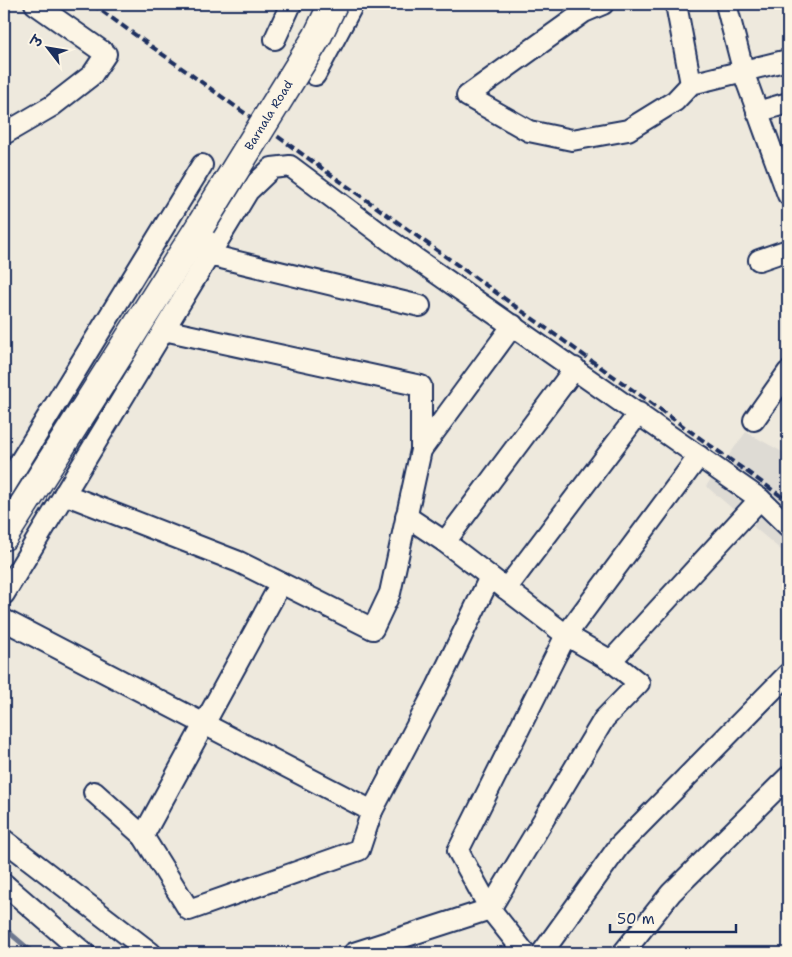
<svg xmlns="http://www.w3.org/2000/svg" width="792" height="957" font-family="'Shantell Sans','Playpen Sans Deva',sans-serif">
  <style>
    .built { fill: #dedbd4 }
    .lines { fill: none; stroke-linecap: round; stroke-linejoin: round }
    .stream { stroke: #6c778f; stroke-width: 5 }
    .street-casing { stroke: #1b2f5e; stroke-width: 24 }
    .primary-casing { stroke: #1b2f5e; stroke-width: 31 }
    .street { stroke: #fcf5e5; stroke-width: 20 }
    .primary { stroke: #fcf5e5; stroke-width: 28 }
    .rail { stroke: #1b2f5e; stroke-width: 4; stroke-dasharray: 8 4; stroke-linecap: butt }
    .primary-bridge-casing { stroke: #1b2f5e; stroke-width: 31; stroke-linecap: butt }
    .primary-bridge { stroke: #fcf5e5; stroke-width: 28 }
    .labels { text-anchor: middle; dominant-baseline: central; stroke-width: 4; stroke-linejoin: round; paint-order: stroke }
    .street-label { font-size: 12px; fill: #1b2f5e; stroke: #fcf5e5 }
  </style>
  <rect width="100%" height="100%" fill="#eee9dd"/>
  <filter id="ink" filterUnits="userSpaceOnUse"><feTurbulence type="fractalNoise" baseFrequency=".02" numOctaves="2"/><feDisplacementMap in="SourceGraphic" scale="10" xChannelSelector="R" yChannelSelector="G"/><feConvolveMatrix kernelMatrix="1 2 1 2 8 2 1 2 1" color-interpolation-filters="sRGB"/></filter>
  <g filter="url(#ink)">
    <path class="built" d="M746,432L788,455V556L706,486Z"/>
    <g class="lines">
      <g class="stream">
        <path d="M4,871L13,879"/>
        <path d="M4,928L33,953"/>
        <path d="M86,941L99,953"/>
      </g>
      <g class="street-casing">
        <g id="street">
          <path d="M603,4L584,12L467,96L529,131L572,140L628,130L675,101L691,84L788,60"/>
          <path d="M676,4L691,84"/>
          <path d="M726,4L745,77L788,195"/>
          <path d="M275,39L291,4"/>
          <path d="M315,75L353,4"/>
          <path d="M757,112L788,103"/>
          <path d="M4,134L52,106L92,75L106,54L35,4"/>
          <path d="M209,255L420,306"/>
          <path d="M759,260L788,250"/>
          <path d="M754,420L788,372"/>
          <path d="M421,450L513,325"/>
          <path d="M4,488L202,165"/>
          <path d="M64,494L239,562L373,629L390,593L421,450V386L164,330"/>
          <path d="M406,516L445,542L566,635L611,661L760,499"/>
          <path d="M445,542L575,368"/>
          <path d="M506,589L639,413"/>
          <path d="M4,594L248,191L272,168L290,166L389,240L760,499L788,526"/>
          <path d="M4,620L372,811"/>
          <path d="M94,792L143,836L189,910L359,850L372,811L437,687L490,577"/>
          <path d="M143,836L281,583"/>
          <path d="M4,840L151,953"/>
          <path d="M4,884L84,953"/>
          <path d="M354,953L490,909L604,719L639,683L611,661"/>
          <path d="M525,953L490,909L458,851L566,635L699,456"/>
          <path d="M542,953L619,846L788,674"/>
          <path d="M623,953L671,893L788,777"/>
        </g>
      </g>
      <g class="primary-casing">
        <path id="primary" d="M4,536L201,225"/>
      </g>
      <use href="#street" class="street"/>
      <use href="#primary" class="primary"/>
      <path class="rail" d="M92,4L788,501"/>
      <g class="primary-bridge-casing">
        <g id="primary-bridge">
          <path id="s1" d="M201,225L317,37L333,4"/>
        </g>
      </g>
      <use href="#primary-bridge" class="primary-bridge"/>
    </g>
  </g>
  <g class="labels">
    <g class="street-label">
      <text stroke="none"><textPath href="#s1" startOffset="129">Barnala Road</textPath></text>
    </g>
  </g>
  <rect width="792" height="957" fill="none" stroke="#fcf5e5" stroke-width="20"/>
  <rect x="10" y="10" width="772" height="937" fill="none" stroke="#1b2f5e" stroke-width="2" filter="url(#ink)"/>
  <g transform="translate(48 48) rotate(301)" stroke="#fcf5e5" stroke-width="4" paint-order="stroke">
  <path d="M0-4L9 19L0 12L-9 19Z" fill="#1b2f5e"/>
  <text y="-8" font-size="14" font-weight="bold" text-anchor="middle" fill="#1b2f5e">उ</text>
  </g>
  <path d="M610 924v8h126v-8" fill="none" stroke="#1b2f5e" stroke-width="2.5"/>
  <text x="617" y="924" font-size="15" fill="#1b2f5e" stroke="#fcf5e5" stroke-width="4" paint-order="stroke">50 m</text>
</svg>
